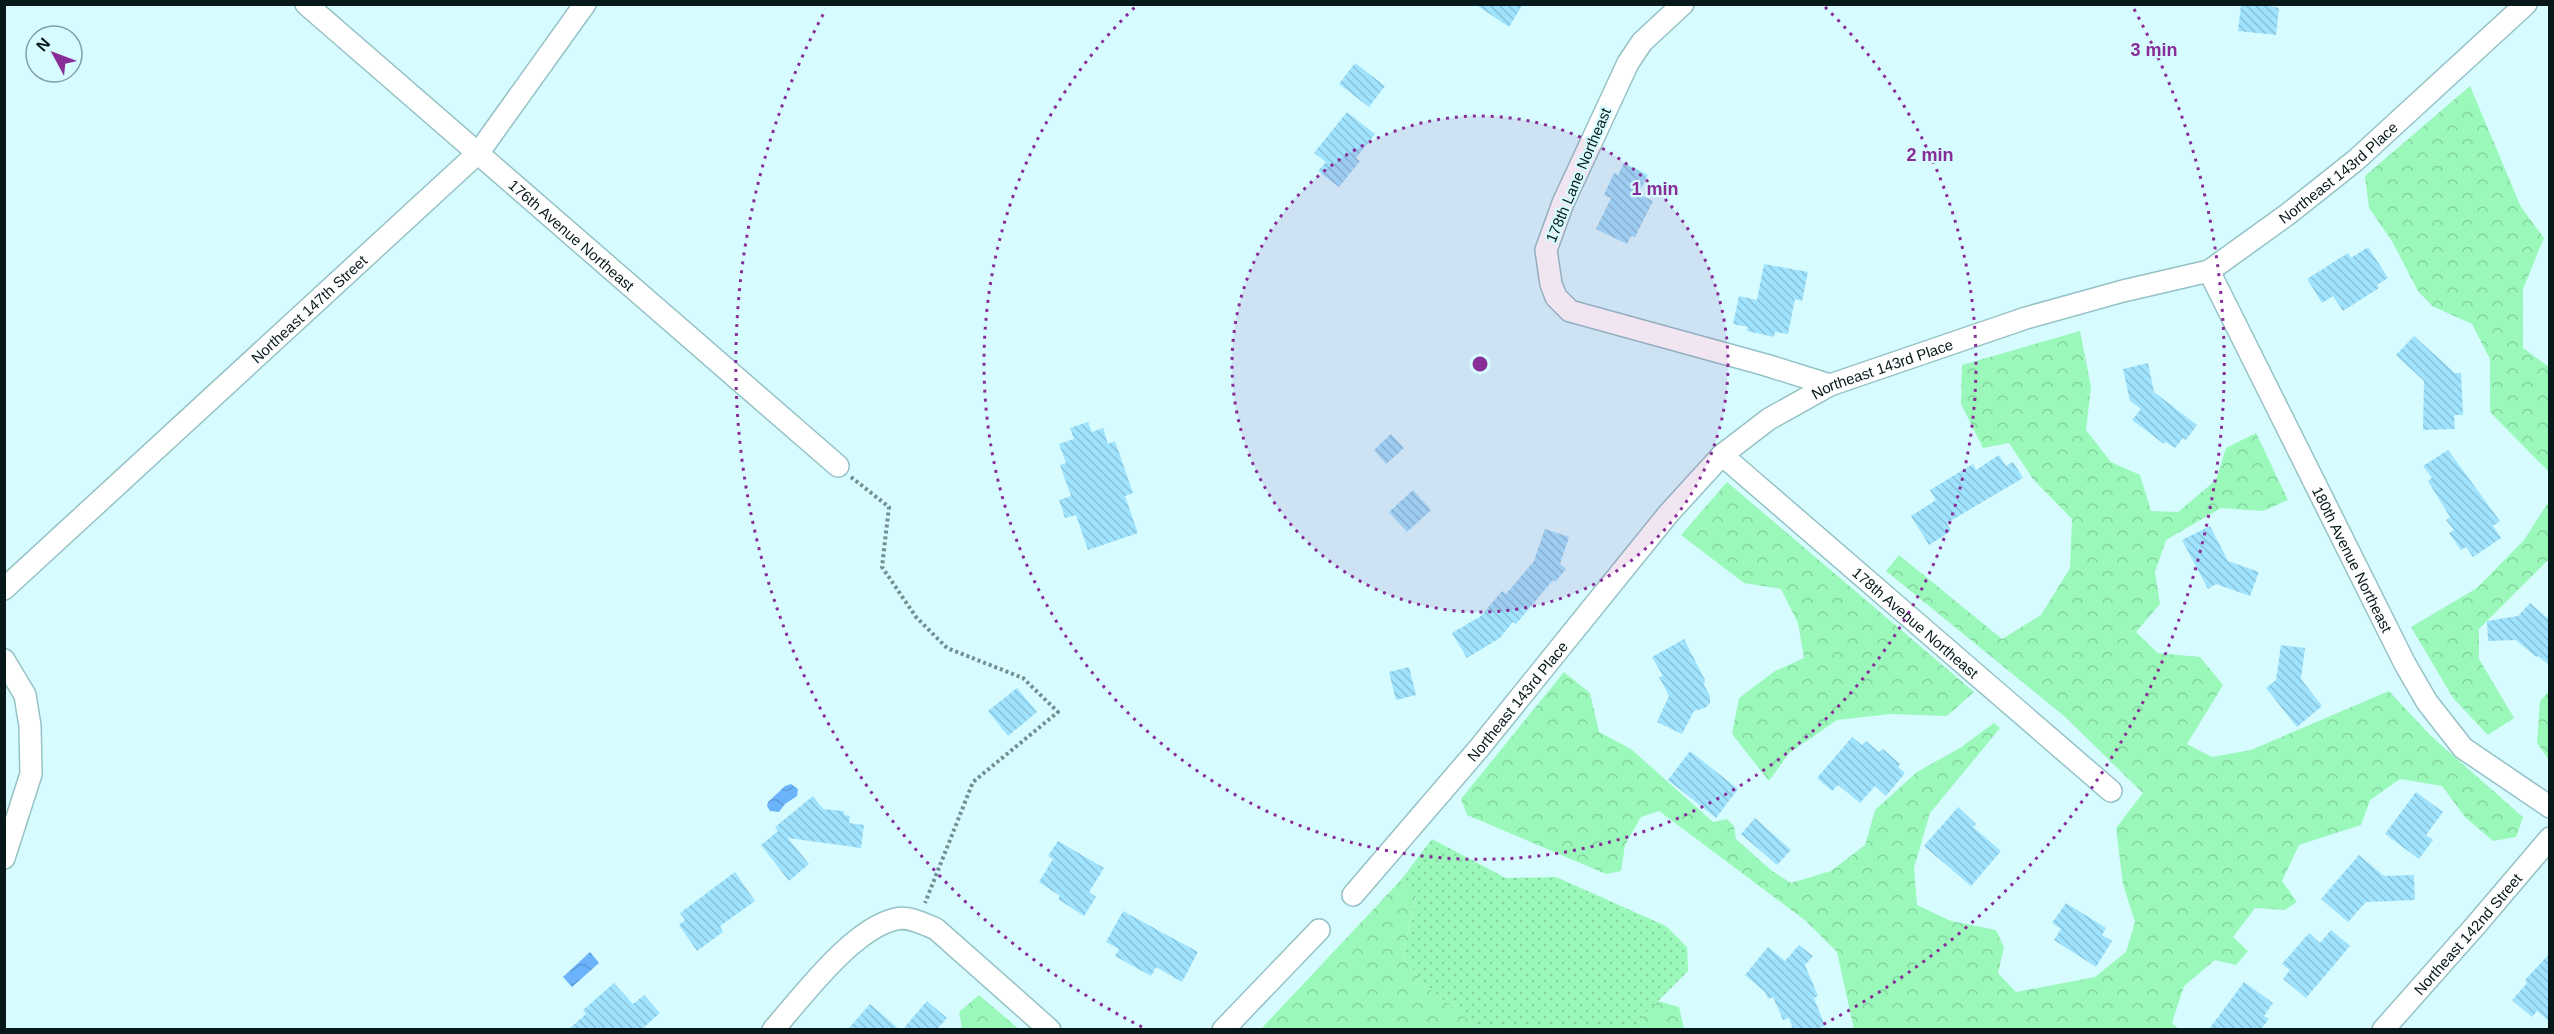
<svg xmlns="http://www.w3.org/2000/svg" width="2554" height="1034" font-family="Arial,sans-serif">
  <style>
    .grass { fill: url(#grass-dots) }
    .forest { fill: url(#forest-crowns) }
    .water { fill: url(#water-waves) }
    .building { fill: url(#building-back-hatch) }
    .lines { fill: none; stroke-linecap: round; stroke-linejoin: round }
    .street-casing { stroke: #95c2c5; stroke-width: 24 }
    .path { stroke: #738f91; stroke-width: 4; stroke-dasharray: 3 3; stroke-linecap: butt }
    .street { stroke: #fff; stroke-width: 21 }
    .ring { fill: none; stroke: #882d98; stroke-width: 3; stroke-dasharray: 3 6 }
    .labels { text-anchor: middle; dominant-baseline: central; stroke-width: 4.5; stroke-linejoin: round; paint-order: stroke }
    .street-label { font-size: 15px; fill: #061819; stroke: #d7fcff }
    .centre { fill: #882d98; stroke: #d7fcff; stroke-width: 3 }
    .ring-label { font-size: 18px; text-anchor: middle; font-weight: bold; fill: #882d98; stroke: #d7fcff; stroke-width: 4.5; stroke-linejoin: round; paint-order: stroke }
  </style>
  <defs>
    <pattern id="grass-dots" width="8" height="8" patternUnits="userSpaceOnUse" patternTransform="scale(1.5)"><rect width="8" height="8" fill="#9af8ba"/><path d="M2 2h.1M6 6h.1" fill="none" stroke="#83d49f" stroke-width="1.8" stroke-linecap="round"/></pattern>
    <pattern id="forest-crowns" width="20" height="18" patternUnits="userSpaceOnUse" patternTransform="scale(1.5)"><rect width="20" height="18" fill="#9af8ba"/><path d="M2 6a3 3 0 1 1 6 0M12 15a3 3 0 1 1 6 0" fill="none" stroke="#83d49f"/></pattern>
    <pattern id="water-waves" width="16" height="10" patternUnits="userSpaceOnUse" patternTransform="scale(1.5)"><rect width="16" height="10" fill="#6bb4fc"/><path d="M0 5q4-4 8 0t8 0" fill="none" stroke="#5b9ad7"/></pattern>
    <pattern id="building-back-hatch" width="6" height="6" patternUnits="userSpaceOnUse" patternTransform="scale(1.5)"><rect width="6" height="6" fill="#a0e3fe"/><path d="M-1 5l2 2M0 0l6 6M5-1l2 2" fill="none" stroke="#88c2d9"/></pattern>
  </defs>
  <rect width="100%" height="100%" fill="#d7fcff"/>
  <path class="grass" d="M1432,839L1506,878L1556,877L1666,926L1687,947L1688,971L1639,1020L1641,1029H1479L1425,985L1403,956L1416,897L1400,881Z"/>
  <g class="forest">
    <path d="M2470,86L2521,207L2544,238L2523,289V348L2549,367V472L2490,412V359L2472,324L2432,306L2418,291L2392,241L2369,208L2365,176Z"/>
    <path d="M2080,331L2091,387L2086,430L2111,462L2140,475L2151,511L2178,512L2216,480L2226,448L2256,433L2288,500L2263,511L2221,508L2166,540L2155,572L2160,604L2136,632L2158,653L2200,657L2223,685L2187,744L2212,757L2251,750L2389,691L2431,736L2523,817L2516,837L2493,841L2465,817L2442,786L2400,779L2370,800L2361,825L2299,845L2282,881L2297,902L2285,910L2255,908L2233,937L2248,951L2236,965L2215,960L2184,986L2172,1023L2179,1029L1854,1030L1837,952L1806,921L1659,811L1641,817L1625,845L1621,871L1606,874L1467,815L1461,799L1564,672L1590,693L1599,732L1631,749L1713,822L1727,819L1734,826L1736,839L1772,871L1791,883L1831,871L1865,845L1875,810L1917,772L1960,748L1994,723L2000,728L1930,813L1914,868L1917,905L1951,921L1996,930L2004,947L1998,973L2016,992L2095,977L2126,952L2135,922L2123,884L2116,828L2143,793L2064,716L1886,571L1899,555L2002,639L2041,615L2070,568L2072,519L2033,479L2009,443L1983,448L1961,404L1962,365Z"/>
    <path d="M1727,482L1974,692L1947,716L1891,714L1837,720L1789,753L1769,781L1732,734L1739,698L1775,671L1804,658L1798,623L1781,589L1744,583L1681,535Z"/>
    <path d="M2549,501V559L2479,629V659L2514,718L2488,735L2453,698L2411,627L2477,588L2524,540Z"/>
    <path d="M2549,691V760L2537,743L2540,701Z"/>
    <path d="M1400,881L1416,896L1403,956L1425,985L1479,1029H1261Z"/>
    <path d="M979,995L1019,1029H962L959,1012Z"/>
    <path d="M1658,1001L1679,1007L1684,1029H1641L1639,1020Z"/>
  </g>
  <g class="water">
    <path d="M791,784L798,789L797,796L785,804L779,812L770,811L767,806L768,802L785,786Z"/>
    <path d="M590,952L599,963L572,987L563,977Z"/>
  </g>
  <g class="building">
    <path d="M1475,4H1523L1509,27Z"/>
    <path d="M2241,4H2261L2279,8L2276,35L2238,31Z"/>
    <path d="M1355,63L1385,86L1369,107L1339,84Z"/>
    <path d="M1347,112L1375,134L1356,158L1360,161L1339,187L1318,171L1326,162L1314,153Z"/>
    <path d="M1624,163L1648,175L1638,194L1653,201L1635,237L1631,236L1627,244L1596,229L1611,198L1604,195L1614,173L1618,175Z"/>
    <path d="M2368,247L2388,278L2377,285L2379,288L2343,311L2333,296L2322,303L2307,279L2348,253L2351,258Z"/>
    <path d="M1764,264L1808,272L1802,301L1795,299L1788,334L1775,332L1774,337L1747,331L1748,327L1733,324L1739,296L1757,300Z"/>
    <path d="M2414,336L2455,373H2461L2463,415H2454L2455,429L2423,430L2424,381L2396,355Z"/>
    <path d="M2148,363L2154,392L2197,425L2186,440L2183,438L2175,448L2166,442L2164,444L2132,420L2141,409L2130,401L2123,369Z"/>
    <path d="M1088,422L1092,432L1103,428L1108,444L1115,441L1133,493L1125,496L1138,533L1088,550L1076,515L1065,518L1059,500L1071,496L1060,465L1066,463L1059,444L1074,439L1070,428Z"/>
    <path d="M1391,434L1404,448L1386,464L1374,450Z"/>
    <path d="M2448,450L2500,521L2493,526L2501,538L2473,557L2466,547L2461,550L2449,533L2454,530L2446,520L2450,517L2428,481L2432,478L2423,466Z"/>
    <path d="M1999,455L2006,466L2013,462L2023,478L1947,523L1951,531L1929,545L1911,516L1936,500L1930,490L1973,464L1976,470Z"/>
    <path d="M1413,490L1431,510L1407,532L1389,512Z"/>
    <path d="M2210,526L2228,561L2259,572L2250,596L2216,584L2208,589L2182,540Z"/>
    <path d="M1545,529L1569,537L1560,564L1566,569L1555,582L1553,580L1516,624L1513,622L1500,638L1467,658L1452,633L1481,616L1502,591L1506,594L1534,561Z"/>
    <path d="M2530,603L2550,620V666L2538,656L2536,657L2516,640L2488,641L2487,621L2518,616Z"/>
    <path d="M1684,639L1705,680L1704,685L1710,696V703L1705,708L1694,711L1682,734L1657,722L1669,696L1659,677L1663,676L1652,657Z"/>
    <path d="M2281,645L2305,648L2301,679L2322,706L2297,727L2266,688L2276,680Z"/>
    <path d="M1409,667L1416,695L1396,700L1389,672Z"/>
    <path d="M1017,688L1037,712L1008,736L988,711Z"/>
    <path d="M1852,737L1862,745L1866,741L1879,752L1883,749L1900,764L1898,767L1905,773L1886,796L1875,786L1860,803L1838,785L1832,791L1817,778Z"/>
    <path d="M1690,751L1738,789L1716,818L1668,780Z"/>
    <path d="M2416,792L2443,812L2426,835L2433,840L2419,859L2385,834Z"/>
    <path d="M813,796L823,809L844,811V815L850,816L849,823L864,825L861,848L788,838L809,864L789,881L761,845L778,831L775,827Z"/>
    <path d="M1958,807L1976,824L1973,827L2001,851L1971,886L1924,846Z"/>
    <path d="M1755,818L1791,850L1777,865L1741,834Z"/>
    <path d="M1058,841L1104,868L1089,892L1096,897L1084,916L1058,899L1060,896L1039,882L1053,859L1048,856Z"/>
    <path d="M2359,855L2384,876L2414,875L2415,900L2366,902L2348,922L2321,899Z"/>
    <path d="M735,872L755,901L720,926L723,932L697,951L679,925L685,920L680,913Z"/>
    <path d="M2066,903L2106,928L2102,935L2112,941L2096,967L2054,940L2061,929L2052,923Z"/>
    <path d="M1123,911L1198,952L1182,982L1156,967L1151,976L1115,956L1119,949L1106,942Z"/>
    <path d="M2331,930L2350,946L2306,998L2283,979L2290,970L2282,964L2309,933L2320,943Z"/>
    <path d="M1799,945L1813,956L1805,965L1818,996L1814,998L1825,1026L1816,1029H1793L1789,1018L1783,1020L1773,997L1768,999L1765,992L1745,975L1768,947L1785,961Z"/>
    <path d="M2550,953V1022L2537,1011L2532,1017L2512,1000L2527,983L2525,980Z"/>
    <path d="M2244,982L2273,1003L2264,1016L2269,1019L2261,1029H2209Z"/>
    <path d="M614,983L633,1004L644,995L660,1013L642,1029H569L586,1014L583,1010Z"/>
    <path d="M927,1001L947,1018L937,1029H903Z"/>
    <path d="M870,1004L899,1029H848Z"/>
  </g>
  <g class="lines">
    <g class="street-casing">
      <g id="street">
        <path id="s1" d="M306,4L838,466"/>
        <path d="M1683,4L1642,42L1628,63L1563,203L1546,250L1551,284L1556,297L1570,311L1766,365L1830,385"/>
        <path id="s2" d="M2209,271L2405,664L2427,702L2463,748L2550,807"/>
        <path id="s3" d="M1722,455L2111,791"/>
        <path id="s4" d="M4,589L479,152L585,4"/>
        <path d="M4,660L25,695L30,726L31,774L4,858"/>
        <path id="s5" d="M1353,895L1480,747L1669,513L1722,455L1769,419L1830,385L2026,318L2123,291L2209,271L2288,214L2356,160L2526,4"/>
        <path d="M773,1030C802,997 853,928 896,919C909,916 924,924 936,929L1050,1030"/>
        <path d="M1223,1030L1319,930"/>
        <path id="s6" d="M2383,1030L2476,925L2550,838"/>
      </g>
    </g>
    <path class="path" d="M851,477L889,507L882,567L916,617L947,648L1023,678L1058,712L973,782L925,903"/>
    <use href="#street" class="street"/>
  </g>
  <circle cx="1480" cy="364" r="248" fill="#882d98" fill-opacity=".12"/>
  <g class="ring">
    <circle cx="1480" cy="364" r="248"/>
    <path d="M1825 7A496 496 0 1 1 1135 7"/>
    <path d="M1142 1027A744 744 0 0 1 826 9M2134 9A744 744 0 0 1 1818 1027"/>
  </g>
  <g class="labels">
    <g class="street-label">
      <text stroke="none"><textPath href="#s5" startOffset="1262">Northeast 143rd Place</textPath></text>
      <text transform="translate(1578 175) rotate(-67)">178th Lane Northeast</text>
      <text stroke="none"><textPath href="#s1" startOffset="352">176th Avenue Northeast</textPath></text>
      <text stroke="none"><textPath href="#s4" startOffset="414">Northeast 147th Street</textPath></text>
      <text stroke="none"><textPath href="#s5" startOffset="758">Northeast 143rd Place</textPath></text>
      <text stroke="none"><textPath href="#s2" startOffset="322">180th Avenue Northeast</textPath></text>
      <text stroke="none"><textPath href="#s3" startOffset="256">178th Avenue Northeast</textPath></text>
      <text stroke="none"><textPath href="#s5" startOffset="254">Northeast 143rd Place</textPath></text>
      <text stroke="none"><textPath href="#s6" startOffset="128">Northeast 142nd Street</textPath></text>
    </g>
  </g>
  <circle cx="1480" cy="364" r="9" class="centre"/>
  <g class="ring-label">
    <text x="2154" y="56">3 min</text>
    <text x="1930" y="161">2 min</text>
    <text x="1655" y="195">1 min</text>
  </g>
  <rect width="2554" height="1034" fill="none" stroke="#061819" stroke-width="12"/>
  <g transform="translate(54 54) rotate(311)"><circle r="28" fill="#d7fcff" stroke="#83a1a3" stroke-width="1.5"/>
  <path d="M0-4.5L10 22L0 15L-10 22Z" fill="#882d98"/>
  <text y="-9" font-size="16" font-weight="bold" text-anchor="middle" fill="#061819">N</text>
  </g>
</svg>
